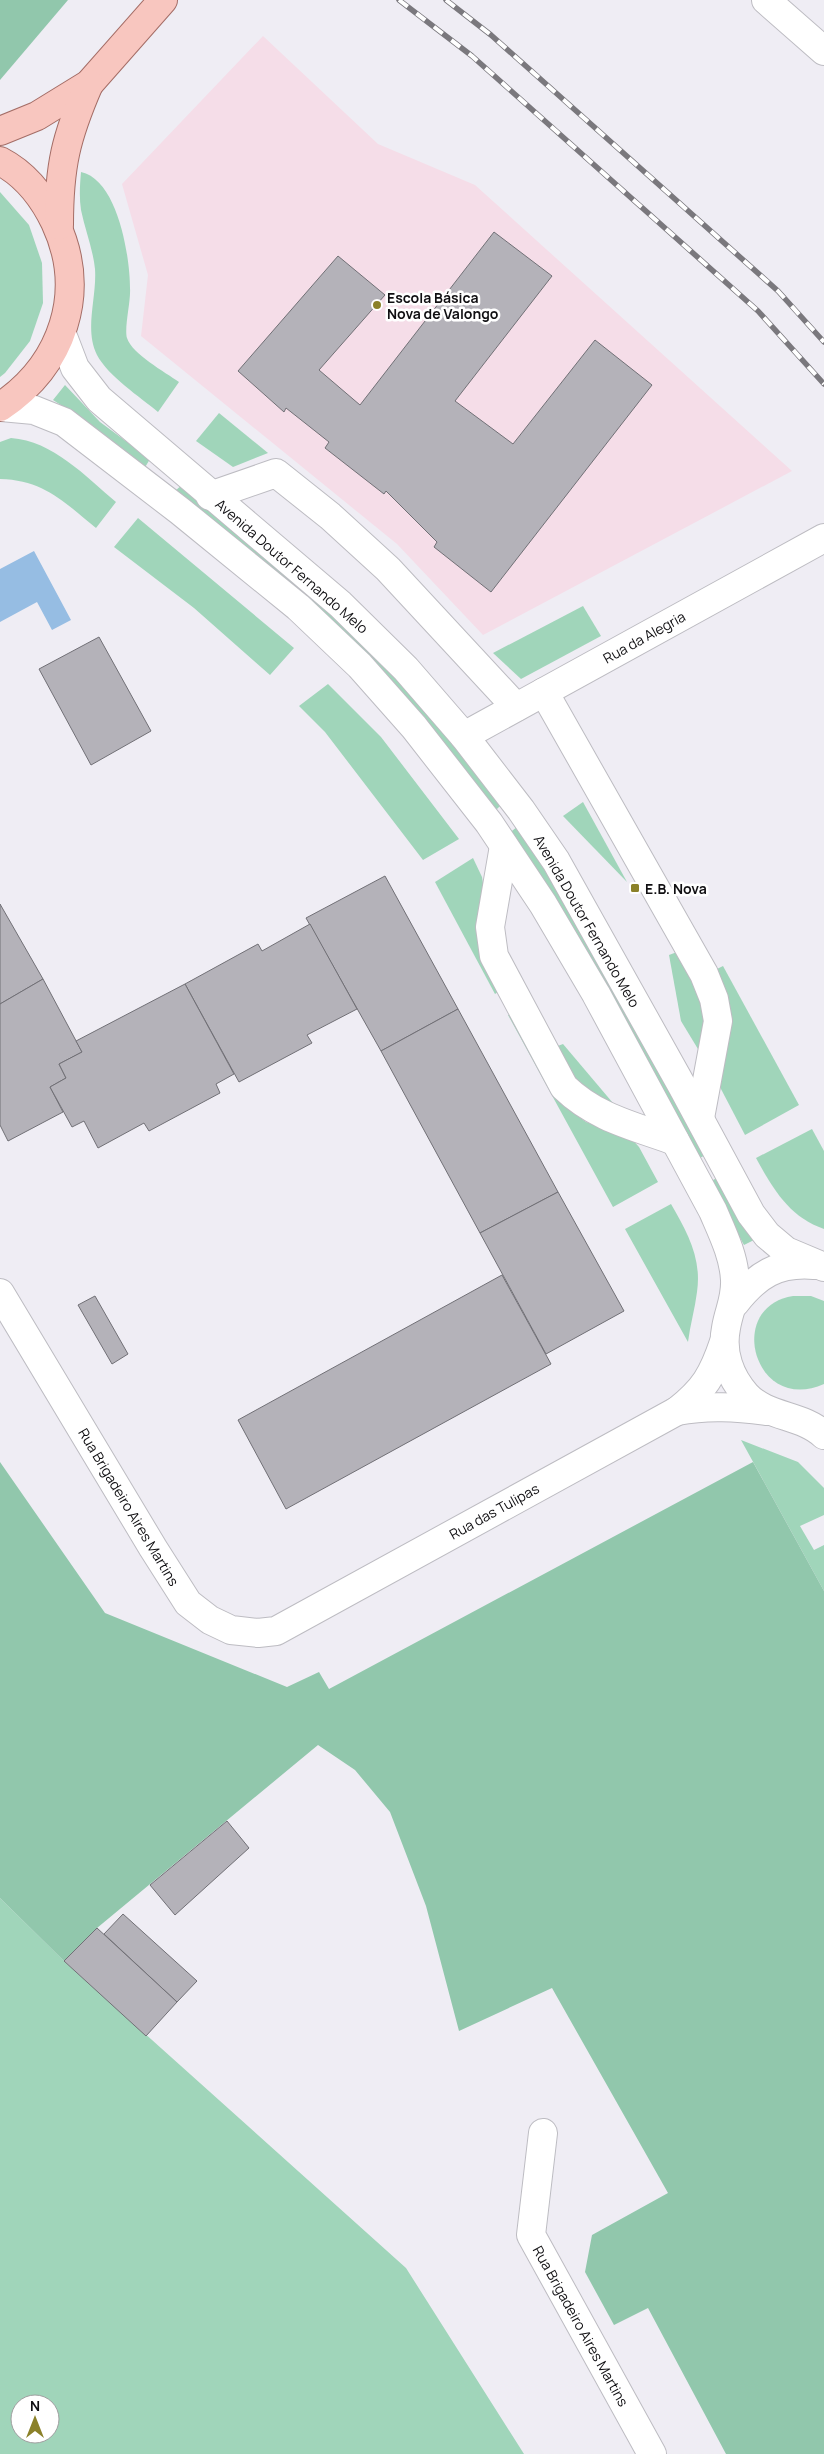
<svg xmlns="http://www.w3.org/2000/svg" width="824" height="2454" font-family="Manrope,sans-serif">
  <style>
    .education { fill: #f5dde8 }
    .green { fill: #a0d5ba; fill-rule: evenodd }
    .forest { fill: #91c7ac }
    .water { fill: #96bde3 }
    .building { fill: #b4b2b9; stroke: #717076 }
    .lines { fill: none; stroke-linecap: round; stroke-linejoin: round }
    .minor-casing { stroke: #bdbcc2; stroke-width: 30 }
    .major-casing { stroke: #a46d66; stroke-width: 30 }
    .minor { stroke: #fff; stroke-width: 28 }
    .major { stroke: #f8c6bf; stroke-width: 28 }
    .rail-casing { stroke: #7a787d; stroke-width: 5.5 }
    .rail { stroke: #fff; stroke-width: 4; stroke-dasharray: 11; stroke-linecap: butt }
    .poi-dot { fill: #8b8129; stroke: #fff; stroke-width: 2 }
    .labels { text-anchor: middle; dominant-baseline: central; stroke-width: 5; stroke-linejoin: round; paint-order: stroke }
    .poi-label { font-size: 14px; font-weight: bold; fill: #100f12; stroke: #fff; text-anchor: start }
    .street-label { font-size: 14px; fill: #100f12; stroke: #fff }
  </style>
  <rect width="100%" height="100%" fill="#efedf4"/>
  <path class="education" d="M263,36L378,144L475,185L792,471L483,635L397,544L141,336L148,275L122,184Z"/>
  <g class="green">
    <path d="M81,172C118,180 130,257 130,288C131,301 124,328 127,338C132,354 165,372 179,382L158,412C140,397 108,376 97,355C84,329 97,298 95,269C93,249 85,230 81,210C79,197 80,184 81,172Z"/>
    <path d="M0,192L29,225L42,263L43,303L30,341L5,373L0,377Z"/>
    <path d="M65,385L100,422L150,459L144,469L81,418L53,400Z"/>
    <path d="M219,413L268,453L233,467L196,441Z"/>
    <path d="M11,438C53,441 85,476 116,502L96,528C64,502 44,480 0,479V442Z"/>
    <path d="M183,484L300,582L401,680L502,804L494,812L175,491Z"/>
    <path d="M138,518L294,648L270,675L194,608L114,547Z"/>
    <path d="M583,606L601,636L521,679L493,653Z"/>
    <path d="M328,684L381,737L459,839L423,860L325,732L299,706Z"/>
    <path d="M583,802L627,882L563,816Z"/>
    <path d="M517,827L545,866L706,1155L695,1160L508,834Z"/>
    <path d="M473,858L482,877L501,990L495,994L435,882Z"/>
    <path d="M677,952L705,1007L701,1054L681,1021L669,955Z"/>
    <path d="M723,966L799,1105L745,1135L721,1089L711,972Z"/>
    <path d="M512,1014L571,1111L586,1122L630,1137L639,1147L658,1182L613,1207L508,1015Z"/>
    <path d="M563,1044L618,1109H605L573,1079L555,1047Z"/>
    <path d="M812,1129L824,1151V1229C789,1217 773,1189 756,1158Z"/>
    <path d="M719,1177L754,1240L744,1245L709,1182Z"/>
    <path d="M671,1204C687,1232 702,1258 697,1292C695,1309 690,1325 688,1342L625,1229Z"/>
    <path d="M793,1296H811L824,1301V1384C755,1415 724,1307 793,1296Z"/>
    <path d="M741,1440L798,1462L824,1488V1515L800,1526L814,1550L824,1545V1591Z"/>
    <path d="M0,1898L64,1961L406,2268L524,2454H0ZM20,2404H50V2434H20Z"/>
  </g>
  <g class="forest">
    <path d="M0,0H68L0,80Z"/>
    <path d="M0,1462L105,1613L287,1687L319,1672L329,1689L753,1462L824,1591V2454H726L648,2308L614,2325L585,2272L592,2235L668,2193L552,1988L459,2031L426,1906L390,1812L355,1770L318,1745L97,1928L64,1961L0,1898Z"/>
  </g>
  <path class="water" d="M34,551L71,620L52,630L37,602L0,622V569Z"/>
  <g class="building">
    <path d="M494,232L552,276L455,401L513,444L595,340L652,385L491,592L434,547L437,542L386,491L384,494L325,448L329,442L286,408L284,412L238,371L338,256L385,295L319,370L360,405Z"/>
    <path d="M99,637L151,731L91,765L39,669Z"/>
    <path d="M385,876L458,1009L381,1051L306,918Z"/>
    <path d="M0,904L43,979L0,1004Z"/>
    <path d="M310,924L357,1009L307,1035L312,1043L239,1082L185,984L258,944L262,951Z"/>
    <path d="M43,979L82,1052L59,1064L66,1078L50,1087L63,1112L8,1141L0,1125V1004Z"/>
    <path d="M185,984L234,1074L216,1084L220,1093L149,1131L144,1123L98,1148L84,1121L72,1127L50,1087L66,1078L59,1064L82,1052L76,1041Z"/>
    <path d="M458,1009L558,1192L480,1233L381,1051Z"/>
    <path d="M558,1192L624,1311L546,1354L480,1233Z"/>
    <path d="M502,1275L551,1364L286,1509L238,1420Z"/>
    <path d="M95,1296L128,1354L112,1364L78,1305Z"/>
    <path d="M227,1821L249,1848L175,1915L150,1885Z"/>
    <path d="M123,1914L197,1981L177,2002L104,1934Z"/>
    <path d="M97,1928L177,2002L146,2036L64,1961Z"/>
  </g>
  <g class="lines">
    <g class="minor-casing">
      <g id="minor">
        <path d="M766,0L824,51"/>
        <path d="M62,334L75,368L99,399L340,604L406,669L464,736L521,810L556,861L682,1086L751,1214L767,1235L786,1251L824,1267"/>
        <path d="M1,407L34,410L64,422L180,511L298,607L360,666L414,727L489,823L543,904L596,994L713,1211C722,1232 734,1256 735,1280C736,1299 729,1310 726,1328C721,1353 730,1377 746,1395C767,1418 802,1414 824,1435"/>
        <path d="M210,496L276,473L330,516L388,569L516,707"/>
        <path d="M544,692L704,974L714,999L718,1021L700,1118"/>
        <path d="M464,736L824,538"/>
        <path d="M504,846L490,927L494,956L564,1087C596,1118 634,1126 675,1141"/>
        <path d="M0,1293L153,1548L188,1603L210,1620L231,1630L258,1633L276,1631L677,1411C704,1390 713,1375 724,1342"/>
        <path d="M735,1303C757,1275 777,1262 814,1265"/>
        <path d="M677,1411C708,1405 736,1407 767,1411"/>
        <path d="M543,2133L531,2235L652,2454"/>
      </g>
    </g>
    <g class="major-casing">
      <g id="major">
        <path d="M0,131L37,116L89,84L163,0"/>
        <path d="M0,161C25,174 43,197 55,222C88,292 63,365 0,407"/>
        <path d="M59,225C59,166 66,137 89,84"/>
      </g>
    </g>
    <use href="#minor" class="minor"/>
    <use href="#major" class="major"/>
    <g class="rail-casing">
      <g id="rail">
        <path d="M399,0L472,56L758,311L824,384"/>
        <path d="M446,0L491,35L778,291L824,342"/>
      </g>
    </g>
    <use href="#rail" class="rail"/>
  </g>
  <g class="poi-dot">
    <circle cx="377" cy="305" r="5"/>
    <rect x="630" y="883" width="10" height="10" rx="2.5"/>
  </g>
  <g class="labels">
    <g class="poi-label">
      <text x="387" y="297">Escola Básica<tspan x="387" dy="16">Nova de Valongo</tspan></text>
      <text x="645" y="888">E.B. Nova</text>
    </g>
    <g class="street-label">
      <text transform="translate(292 566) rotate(41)">Avenida Doutor Fernando Melo</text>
      <text transform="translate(644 637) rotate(-29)">Rua da Alegria</text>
      <text transform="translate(587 921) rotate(60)">Avenida Doutor Fernando Melo</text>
      <text transform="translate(129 1507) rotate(59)">Rua Brigadeiro Aires Martins</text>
      <text transform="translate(494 1511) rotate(-29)">Rua das Tulipas</text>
      <text transform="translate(581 2326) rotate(61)">Rua Brigadeiro Aires Martins</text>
    </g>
  </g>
  <g transform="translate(35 2419)"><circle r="24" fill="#ffffff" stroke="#9f9fa0"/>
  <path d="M0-4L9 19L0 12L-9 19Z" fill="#8b8129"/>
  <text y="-8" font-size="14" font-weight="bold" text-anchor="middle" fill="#100f12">N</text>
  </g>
</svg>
